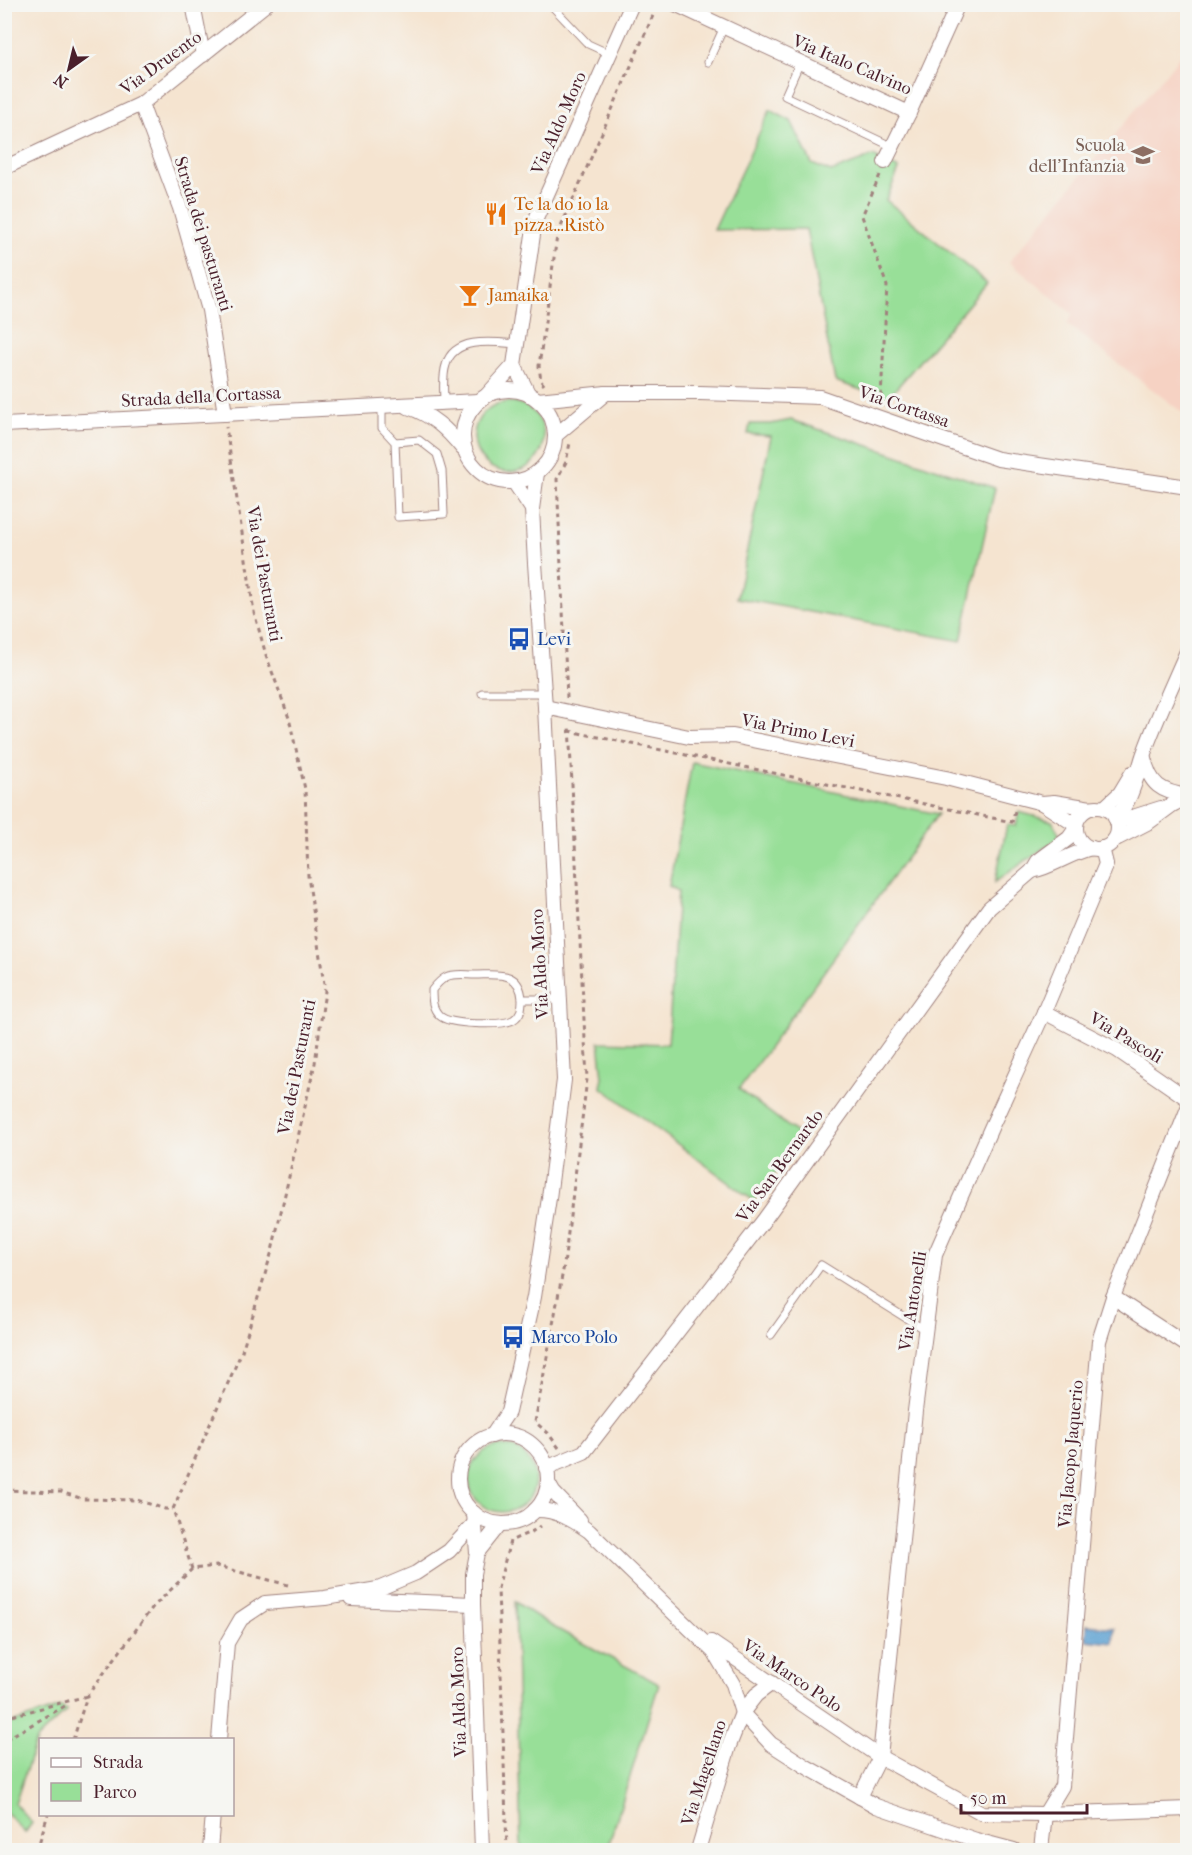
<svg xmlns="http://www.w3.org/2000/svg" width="1192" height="1855" font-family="'IM FELL French Canon',serif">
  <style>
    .built { fill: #f6d2c3 }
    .green { fill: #98df98; stroke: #717f62; stroke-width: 1.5 }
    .water { fill: #5da1d2; stroke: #54607e; stroke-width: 1.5 }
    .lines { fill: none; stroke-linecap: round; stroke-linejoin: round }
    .service-casing { stroke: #a0827e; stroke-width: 9 }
    .minor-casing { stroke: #a0827e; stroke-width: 16 }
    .path { stroke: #a0827e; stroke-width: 3; stroke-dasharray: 4.5 4.5; stroke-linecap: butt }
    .service { stroke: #fff; stroke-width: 7 }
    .minor { stroke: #fff; stroke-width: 14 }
    .labels { text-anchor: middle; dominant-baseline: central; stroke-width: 6; stroke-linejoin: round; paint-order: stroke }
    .street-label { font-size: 18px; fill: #4a1f2b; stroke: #f6f6f2 }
    .education-label { font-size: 18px; fill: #785e54; stroke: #f6f6f2; text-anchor: end }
    .food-label { font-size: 18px; fill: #c56008; stroke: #f6f6f2; text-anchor: start }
    .transit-label { font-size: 18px; fill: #164399; stroke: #f6f6f2; text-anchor: start }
  </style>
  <rect width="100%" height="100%" fill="#f6f6f2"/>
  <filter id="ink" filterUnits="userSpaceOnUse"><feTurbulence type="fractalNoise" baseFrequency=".0167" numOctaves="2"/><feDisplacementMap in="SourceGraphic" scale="12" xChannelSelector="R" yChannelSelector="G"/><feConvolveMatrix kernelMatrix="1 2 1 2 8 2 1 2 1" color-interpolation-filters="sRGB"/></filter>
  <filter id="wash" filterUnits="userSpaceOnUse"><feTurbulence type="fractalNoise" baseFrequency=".008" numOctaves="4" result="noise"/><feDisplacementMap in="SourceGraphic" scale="24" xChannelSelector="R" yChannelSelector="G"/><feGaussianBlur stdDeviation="1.35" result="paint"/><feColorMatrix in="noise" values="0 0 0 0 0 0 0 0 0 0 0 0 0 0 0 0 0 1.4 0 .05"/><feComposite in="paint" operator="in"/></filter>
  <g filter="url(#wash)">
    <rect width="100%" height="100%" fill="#f5e4d0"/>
    <path class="built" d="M1187,48V416L1067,324L1073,314L1009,262Z"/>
    <g class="green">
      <path d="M770,110L791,121L812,164L831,172L873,156L899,169L886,200L987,283L887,399L835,381L806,229L714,230Z"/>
      <circle cx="509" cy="437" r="35"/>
      <path d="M791,420L995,488L961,641L737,598L771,436L748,434L750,424H771Z"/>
      <path d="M692,762L938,814L739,1089L802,1137L754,1201L601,1087L603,1077L599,1042L668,1044L678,891L669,886Z"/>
      <path d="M1019,812L1052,821L1059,834L1057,839L995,882L1007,825L1016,826Z"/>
      <circle cx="502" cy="1479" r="33"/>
      <path d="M515,1602L550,1625L659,1684L607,1850H521Z"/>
      <path d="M61,1707L67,1710L36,1740L15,1804L32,1823L25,1833L5,1811L4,1749L7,1747L5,1743V1725Z"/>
    </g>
    <path class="water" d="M1087,1625L1114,1628L1113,1643L1086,1640Z"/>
  </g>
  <g filter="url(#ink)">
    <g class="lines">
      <g class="service-casing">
        <g id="service">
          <path d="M550,4L588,44L610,54"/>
          <path d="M708,62L724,27"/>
          <path d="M800,62L785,96L893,147"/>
          <path d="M444,403C444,391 442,377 446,365C454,336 494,342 516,344"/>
          <path d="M382,406V428L395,442L398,517L444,514L442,471L437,454L419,440L395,442"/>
          <path d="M482,693H544"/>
          <path d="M522,999C522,1008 521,1015 513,1020C501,1026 450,1025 440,1016C432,1009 432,999 432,990C436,985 440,980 446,977C454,973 466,975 475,975C497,975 520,970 522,999H559"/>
          <path d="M771,1335L821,1265L925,1330"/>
        </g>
      </g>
      <g class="minor-casing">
        <g id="minor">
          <path d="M193,4L203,55"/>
          <path d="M675,4L909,113L958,4"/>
          <path d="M141,104L180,208L209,310L225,414"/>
          <path d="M885,162L909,113"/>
          <path d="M4,168L141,104L266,4"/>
          <path d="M514,365L529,395"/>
          <circle cx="509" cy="436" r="46"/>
          <path d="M487,395L514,365L535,221L632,4"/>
          <path d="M538,400L606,393H700L820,397L998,459L1188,487"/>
          <path d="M408,407C432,415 447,429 463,449"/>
          <path d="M4,425L478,401"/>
          <path d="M555,436L606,393"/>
          <path d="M514,482L532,509"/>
          <path d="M545,707L689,737L733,736L946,778L1042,803L1076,825"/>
          <path d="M1144,758C1150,785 1161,792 1188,796"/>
          <path d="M1042,803L1054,802L1091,808"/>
          <circle cx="1097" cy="828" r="21"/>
          <path d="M1104,808L1120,793L1132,773"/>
          <path d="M1115,818C1132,801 1136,778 1143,756C1156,719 1173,684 1188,649"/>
          <path d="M1117,822L1161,808"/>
          <path d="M1114,840L1149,822L1172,805L1188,797"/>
          <path d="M1032,871C1053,867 1070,853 1092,848"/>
          <path d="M1044,1012L1117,1050L1188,1099"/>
          <path d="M1113,1297L1188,1346"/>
          <circle cx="503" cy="1479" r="45"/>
          <path d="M492,1436L508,1412L534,1297L549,1198L564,1080L545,707L535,563L532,509L537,473"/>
          <path d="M546,1468L584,1452L764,1220L989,908L1032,871L1038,861L1069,838L1076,828"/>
          <path d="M548,1483L553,1492L580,1520"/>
          <path d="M535,1510C556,1509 573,1520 589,1531L714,1652L733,1684L742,1713L771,1744L805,1766L876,1806L976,1840L1014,1850"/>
          <path d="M474,1513L477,1553L473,1574V1604L482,1850"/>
          <path d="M477,1553L500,1524"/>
          <path d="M351,1599L473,1604"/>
          <path d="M711,1642L880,1757L982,1813L1045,1814L1188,1809"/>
          <path d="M219,1740L227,1643L241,1619L265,1603L325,1598L378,1589L416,1573L449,1551L474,1524"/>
          <path d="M860,1797L880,1757L915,1411L935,1255L991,1128L1044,1012L1106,864L1102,848"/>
          <path d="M210,1850L213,1814"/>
          <path d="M698,1850L729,1746L742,1713L756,1695L772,1683"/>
          <path d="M1041,1850L1045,1814L1062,1786L1099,1341L1113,1297L1188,1108"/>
        </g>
      </g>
      <g class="path">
        <path d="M880,175L862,216L887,286L881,397"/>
        <path d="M544,385L541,381L539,366L557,236L658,4"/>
        <path d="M567,698L557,479L566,462L570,443"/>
        <path d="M569,731L1012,822L1015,811"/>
        <path d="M559,1448L548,1433L535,1422L564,1265L587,1079L569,725"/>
        <path d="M4,1490L61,1492L83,1499L137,1500L165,1509H173"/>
        <path d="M192,1569L173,1509L242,1351L272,1251L315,1063L325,991L308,876L305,789L289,718L266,655L254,612L226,427"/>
        <path d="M4,1718L87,1696"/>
        <path d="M6,1739L65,1706L67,1703"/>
        <path d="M73,1740L87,1696L152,1608L192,1569L217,1566L288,1585"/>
        <path d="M37,1850L48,1814"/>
        <path d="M507,1850L498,1588L510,1541L533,1531L540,1526"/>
      </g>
      <use href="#service" class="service"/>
      <use href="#minor" class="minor"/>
    </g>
  </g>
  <defs>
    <g id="school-bare" transform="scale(1.8)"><path d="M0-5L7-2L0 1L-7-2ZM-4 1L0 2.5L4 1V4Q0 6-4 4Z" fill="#8d6e63" stroke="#f6f6f2" stroke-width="2.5" paint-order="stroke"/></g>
    <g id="restaurant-bare" transform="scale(1.8)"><path d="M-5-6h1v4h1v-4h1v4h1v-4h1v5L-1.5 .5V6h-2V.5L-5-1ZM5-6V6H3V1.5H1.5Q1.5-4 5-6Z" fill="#e8710a" stroke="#f6f6f2" stroke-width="2.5" paint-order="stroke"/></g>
    <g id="bar-bare" transform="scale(1.8)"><path d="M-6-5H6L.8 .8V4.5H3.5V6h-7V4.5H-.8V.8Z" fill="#e8710a" stroke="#f6f6f2" stroke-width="2.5" paint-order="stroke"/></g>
    <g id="bus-bare" transform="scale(1.8)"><path d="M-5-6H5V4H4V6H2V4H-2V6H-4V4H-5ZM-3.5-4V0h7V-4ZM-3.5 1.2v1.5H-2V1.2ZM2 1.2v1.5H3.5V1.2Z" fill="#1a4fb4" stroke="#f6f6f2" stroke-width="2.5" paint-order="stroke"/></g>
  </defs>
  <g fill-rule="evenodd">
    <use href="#school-bare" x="1143" y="155"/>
    <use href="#restaurant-bare" x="496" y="214"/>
    <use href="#bar-bare" x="470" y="295"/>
    <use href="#bus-bare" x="519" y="639"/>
    <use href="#bus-bare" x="513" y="1337"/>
  </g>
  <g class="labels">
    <g class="street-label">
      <text transform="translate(161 63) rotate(-36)">Via Druento</text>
      <text transform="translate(852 65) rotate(23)">Via Italo Calvino</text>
      <text transform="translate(559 123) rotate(-66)">Via Aldo Moro</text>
      <text transform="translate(203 234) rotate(73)">Strada dei pasturanti</text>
      <text transform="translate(201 397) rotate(-3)">Strada della Cortassa</text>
      <text transform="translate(904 407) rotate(19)">Via Cortassa</text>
      <text transform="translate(264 574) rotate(80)">Via dei Pasturanti</text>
      <text transform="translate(798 731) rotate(11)">Via Primo Levi</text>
      <text transform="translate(540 964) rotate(-93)">Via Aldo Moro</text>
      <text transform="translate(1126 1038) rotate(31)">Via Pascoli</text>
      <text transform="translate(297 1067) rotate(-79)">Via dei Pasturanti</text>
      <text transform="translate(780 1166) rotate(-54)">Via San Bernardo</text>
      <text transform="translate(913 1301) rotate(-81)">Via Antonelli</text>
      <text transform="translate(1071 1454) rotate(-85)">Via Jacopo Jaquerio</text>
      <text transform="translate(792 1676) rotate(34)">Via Marco Polo</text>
      <text transform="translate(459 1702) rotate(-92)">Via Aldo Moro</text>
      <text transform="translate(704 1773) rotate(-72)">Via Magellano</text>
    </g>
    <g class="education-label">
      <text x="1125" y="145">Scuola<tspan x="1125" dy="21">dell'Infanzia</tspan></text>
    </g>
    <g class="food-label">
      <text x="514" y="204">Te la do io la<tspan x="514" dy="21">pizza...Ristò</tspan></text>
      <text x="488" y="295">Jamaika</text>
    </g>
    <g class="transit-label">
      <text x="537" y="639">Levi</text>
      <text x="531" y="1337">Marco Polo</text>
    </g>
  </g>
  <rect width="1192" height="1855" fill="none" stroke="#f6f6f2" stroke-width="24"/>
  <rect x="39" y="1738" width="195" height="78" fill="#f6f6f2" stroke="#b1a0a2" stroke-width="1.5"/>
  <rect x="51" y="1758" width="30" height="9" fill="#ffffff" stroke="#b1a0a2" stroke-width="1.5"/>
  <text x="93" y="1768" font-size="18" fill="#4a1f2b">Strada</text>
  <rect x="51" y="1783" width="30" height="18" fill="#98df98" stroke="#b1a0a2" stroke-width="1.5"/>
  <text x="93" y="1798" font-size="18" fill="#4a1f2b">Parco</text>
  <g transform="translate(69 69) rotate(214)" stroke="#f6f6f2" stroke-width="4.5" paint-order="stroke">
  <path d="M0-4.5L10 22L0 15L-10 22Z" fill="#4a1f2b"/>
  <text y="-9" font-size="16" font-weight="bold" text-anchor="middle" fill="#4a1f2b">N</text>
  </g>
  <path d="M961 1804v9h126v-9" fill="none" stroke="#4a1f2b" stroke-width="3"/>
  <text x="970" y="1804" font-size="18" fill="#4a1f2b" stroke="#f6f6f2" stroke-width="4.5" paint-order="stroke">50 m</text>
</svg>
